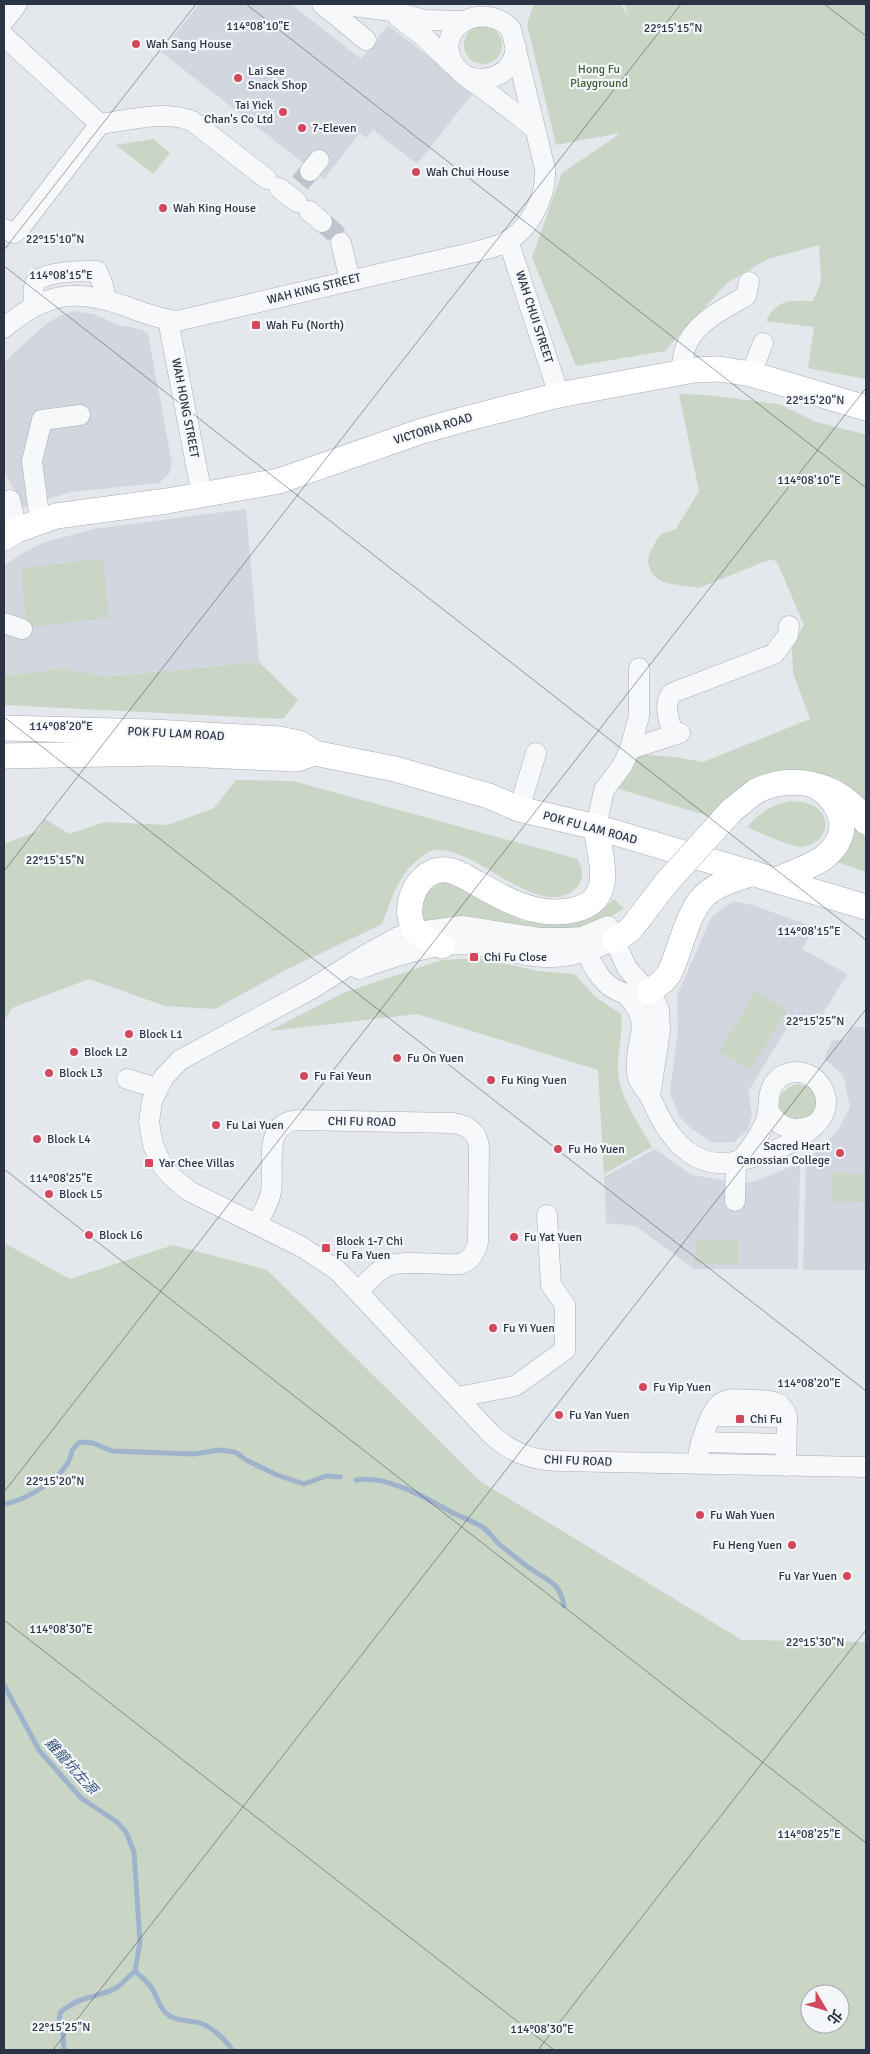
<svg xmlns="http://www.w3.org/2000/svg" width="870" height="2054" font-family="Signika,'Noto Sans TC',sans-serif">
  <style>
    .built { fill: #d2d6de }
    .green { fill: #c9d6c5; fill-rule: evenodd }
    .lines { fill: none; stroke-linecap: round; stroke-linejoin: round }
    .stream { stroke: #9fb4cc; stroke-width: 5 }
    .minor-tunnel { stroke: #bfc3cb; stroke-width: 20; stroke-dasharray: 20 10; stroke-linecap: butt }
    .minor-casing { stroke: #a9aeb7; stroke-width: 21 }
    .major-casing { stroke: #a3abb8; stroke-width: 26 }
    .minor { stroke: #f7f8fa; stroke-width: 20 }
    .major { stroke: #fff; stroke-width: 25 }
    .major-bridge-casing { stroke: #a3abb8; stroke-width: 26; stroke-linecap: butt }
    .major-bridge { stroke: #fff; stroke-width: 25 }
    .ticks { fill: none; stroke: #2b3445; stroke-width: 1; stroke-opacity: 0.45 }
    .poi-dot { fill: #d1495b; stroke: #f4f6f9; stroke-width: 2 }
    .labels { text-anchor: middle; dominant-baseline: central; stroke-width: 4.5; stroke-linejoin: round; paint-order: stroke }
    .poi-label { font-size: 12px; fill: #2b3445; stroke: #f4f6f9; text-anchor: start }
    .park-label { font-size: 12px; fill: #3f6138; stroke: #f4f6f9 }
    .street-label { font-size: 12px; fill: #2b3445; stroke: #f4f6f9 }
    .water-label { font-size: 14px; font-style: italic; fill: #34527a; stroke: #f4f6f9 }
    .ticks-label { font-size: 12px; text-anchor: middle; fill: #2b3445; stroke: #f4f6f9; stroke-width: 4.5; stroke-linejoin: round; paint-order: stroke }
  </style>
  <rect width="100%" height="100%" fill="#e4e7ec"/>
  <g class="built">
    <path d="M199,4H291L361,59L388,25L474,92L417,164L373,130L366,138L360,133L324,179L161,52Z"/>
    <path d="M74,311L93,314L119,325L143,330L148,334L172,464L169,474L159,483L71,492L23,507L4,471V362L46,324L59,316Z"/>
    <path d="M246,509L259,662L105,677L64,668L6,676L4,674V566L21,554L43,543L93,529Z"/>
    <path d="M733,901L752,905L814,927L802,949L847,974L815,1027L794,1016L748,1092L752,1113L748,1130L734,1142L720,1143L711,1142L687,1125L679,1116L670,1092L678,1031L677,995L712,916Z"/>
    <path d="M852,1027H864L866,1033V1270H803L806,1160L824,1146L839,1128L850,1107L843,1075L824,1059L832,1041L845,1039Z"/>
    <path d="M655,1149L692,1175L736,1182H753L800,1163L798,1269H694L636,1226L606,1223L604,1177Z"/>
  </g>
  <g class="green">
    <path d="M534,4H621L629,18L624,4H866V379L808,368L814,327L766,321C778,298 790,301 813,301L821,281L819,245L768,259L727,283L665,351L576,366L532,257L562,173L618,135L620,133L556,145L527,24Z"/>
    <circle cx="483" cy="45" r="19"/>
    <path d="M153,139L170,153L153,174L116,145Z"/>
    <path d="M679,394L706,395L779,404L816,422L864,434L866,436V803L840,780L809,770H780L751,781L712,817L612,787L637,754L674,757L703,762L810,719L793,673L792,646L804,625L777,562L771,559L699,588L666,583L659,580L651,572L648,563L649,555L657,539L662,534L676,529L699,491Z"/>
    <path d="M103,559L109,618L27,627L21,568Z"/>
    <path d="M259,662L298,700L283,719L4,705V674L6,676L64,668L105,677Z"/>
    <path d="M236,780L293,781L578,859C582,868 585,878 577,887C540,926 472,840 431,851C428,852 424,855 422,857C398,872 392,900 382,924L286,970L215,1009L165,1006L89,979L12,1008L4,1022V905L5,902L4,901V844L38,831L45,819L69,834L105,822L168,825L214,808Z"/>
    <path d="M791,801C800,802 810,802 817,808C835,823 822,845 802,847C791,847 758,832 747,827C761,812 770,805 791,801Z"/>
    <path d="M846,807L866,839V872L831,860Z"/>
    <path d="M448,881L523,921L552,924L578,920L601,911L614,899L624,909L604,920L580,930L421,926C420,902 423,887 448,881Z"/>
    <path d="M480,958L538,971L574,974L597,998L621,1014C624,1036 615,1058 619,1080C624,1104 641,1127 652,1147L604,1174L598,1070L417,1014L269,1031L343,993L442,960Z"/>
    <path d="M756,991L787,1011L750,1070L719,1051Z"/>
    <path d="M798,1084L810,1087L818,1097L815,1116L797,1124C793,1121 784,1118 781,1113C771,1100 786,1086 798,1084Z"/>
    <path d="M832,1173L866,1174V1202L831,1201Z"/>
    <path d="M696,1239L739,1240V1264L695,1263Z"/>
    <path d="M4,1243L70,1279L173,1245L267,1270L480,1481L742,1640L866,1642V2050H4ZM810,1994H840V2024H810Z"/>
  </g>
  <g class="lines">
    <g class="stream">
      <path d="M356,1480C388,1475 426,1498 453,1513C463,1518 475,1522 484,1528C489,1532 493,1538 497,1542C506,1550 515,1557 524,1564C542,1579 560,1579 564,1606"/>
      <path d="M4,1504C26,1501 70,1475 72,1450L80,1442L93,1443L112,1451L194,1454L219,1450L235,1452L246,1460L277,1475L304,1484L326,1476L340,1477"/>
      <path d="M4,1685L39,1750L81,1798L117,1822L126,1832L134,1852L140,1942L135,1971L119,1986L110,1991L78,2001L64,2009L60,2013L59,2021L63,2035L64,2050"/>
      <path d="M135,1971C140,1976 147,1981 151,1987C158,1997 159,2010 170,2016C179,2022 190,2020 200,2023C212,2027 226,2040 232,2050"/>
    </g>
    <g class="minor-tunnel">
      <path d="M300,183L310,171"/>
      <path d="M322,222L335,233L341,243"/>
    </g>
    <g class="minor-casing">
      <g id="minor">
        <path d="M322,4L366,40"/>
        <path d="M337,4L391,11L424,20L461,21"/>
        <path d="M398,17L423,36L453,65"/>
        <path d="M4,21L17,4"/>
        <path d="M4,36L100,124C129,120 165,110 192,121L267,179"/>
        <path d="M466,76C490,84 513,74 516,47"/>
        <path d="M310,171L319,160"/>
        <path d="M279,188L297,202"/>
        <path d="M309,211L322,222"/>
        <path d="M4,229L14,233L20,228L100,124"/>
        <path d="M508,240L559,395"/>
        <path d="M341,243L350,280"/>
        <path d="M34,306C34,300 32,287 36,282C44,271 84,271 97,271L103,285L105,299"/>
        <path d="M168,320L202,495"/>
        <path d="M4,328C44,294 74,287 125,306C142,312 158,319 177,321L457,256C470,253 485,250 499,245C527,235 547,198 545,169L511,29C484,0 433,26 453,63C459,73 472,81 482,88C499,101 517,114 534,128"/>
        <path d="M681,372C682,364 683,356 685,349C693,323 725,308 746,296L749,282"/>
        <path d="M751,374L763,343"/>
        <path d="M4,504L10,500L17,530"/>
        <path d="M40,522L32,461L42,420L80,415"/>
        <path d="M4,623L22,629"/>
        <path d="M673,735C670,721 662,705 672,693L774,654L788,635L789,626"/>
        <path d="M630,749L680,733"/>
        <path d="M519,809L536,753"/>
        <path d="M596,827L604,790L622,766L630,749L639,716V668"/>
        <path d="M583,941C592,968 605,995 638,995"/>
        <path d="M359,969C392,957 428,945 463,944C485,944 505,951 526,955C558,961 586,954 615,940"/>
        <path d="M626,995C656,1025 633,1040 637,1073C638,1084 647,1090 651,1099C665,1131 687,1166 727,1163C738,1162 756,1156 767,1153C785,1147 814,1132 823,1115C836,1088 804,1059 779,1078C765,1089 771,1106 766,1120C761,1134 751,1147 742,1159"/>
        <path d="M127,1079L157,1088"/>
        <path d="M650,1096L660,1031L659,1010L655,1000L627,968L608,926L582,937L565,938H539L462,926L417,932L398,937L367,954L313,988L180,1060L164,1077L152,1101L149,1122L153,1145L163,1167L172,1177L189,1191L302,1247L337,1270L491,1434C512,1453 531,1460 558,1461L866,1467"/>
        <path d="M769,1111C779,1128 795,1134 813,1125"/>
        <path d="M735,1201L736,1161"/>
        <path d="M257,1224C262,1214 269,1203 271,1192C275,1166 261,1122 299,1120L452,1123C468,1125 477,1131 479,1147L478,1242C476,1252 471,1260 461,1264C441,1266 399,1258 384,1268C374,1273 366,1284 358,1292"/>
        <path d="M457,1397L515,1386L565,1350V1305L551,1285L547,1215"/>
        <path d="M711,1416L787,1417"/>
        <path d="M701,1442L786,1444"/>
        <path d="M697,1464C698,1450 709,1411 721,1403C729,1397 742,1400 752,1400C761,1400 770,1400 779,1404L785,1411L787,1417L786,1466"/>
      </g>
    </g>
    <g class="major-casing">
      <g id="major">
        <path d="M4,538L17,530L56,516L167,501L279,481L422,431L465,419L559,395L694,370L719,369L751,374L866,408"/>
        <path d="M4,728L153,732L279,739L299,743L314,753L395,769L489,796L519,809L596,827L866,907"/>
        <path d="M4,756L159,753L297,759L314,753"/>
        <path d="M756,791C795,772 842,785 866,822"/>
        <path d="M777,880C791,873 808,868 822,859C855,835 843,803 814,785"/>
        <path d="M615,940L630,930L667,882"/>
        <path d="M442,946C435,942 421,937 416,931C399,909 418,866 447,870C458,871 468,879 478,884C508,901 538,918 574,910C617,900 600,859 596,827"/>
        <path d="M649,992L663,981L669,974C681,950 688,905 710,891C722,882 739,878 753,873"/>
      </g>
    </g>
    <use href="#minor" class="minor"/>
    <use href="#major" class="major"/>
    <g class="major-bridge-casing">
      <path id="major-bridge" d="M667,882L732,810L756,791"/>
    </g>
    <use href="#major-bridge" class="major-bridge"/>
  </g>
  <path class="ticks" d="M246,4L866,488M824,4L866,36M4,250L196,4M4,266L866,940M4,717L866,1391M4,871L681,4M4,1169L866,1843M4,1492L866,388M4,1620L554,2050M53,2050L866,1009M538,2050L866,1630"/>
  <g class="poi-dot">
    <circle cx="136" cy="44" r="5"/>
    <circle cx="238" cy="78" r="5"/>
    <circle cx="283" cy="112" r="5"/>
    <circle cx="302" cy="128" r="5"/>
    <circle cx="416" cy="172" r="5"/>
    <circle cx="163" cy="208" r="5"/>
    <rect x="251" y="320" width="10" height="10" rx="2.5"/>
    <rect x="469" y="952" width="10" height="10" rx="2.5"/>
    <circle cx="129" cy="1034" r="5"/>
    <circle cx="74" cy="1052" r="5"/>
    <circle cx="397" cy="1058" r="5"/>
    <circle cx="49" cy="1073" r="5"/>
    <circle cx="304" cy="1076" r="5"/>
    <circle cx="491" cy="1080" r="5"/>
    <circle cx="216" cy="1125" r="5"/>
    <circle cx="37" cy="1139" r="5"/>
    <circle cx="558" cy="1149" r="5"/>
    <circle cx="840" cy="1153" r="5"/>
    <rect x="144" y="1158" width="10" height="10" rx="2.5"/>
    <circle cx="49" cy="1194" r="5"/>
    <circle cx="89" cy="1235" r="5"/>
    <circle cx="514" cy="1237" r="5"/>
    <rect x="321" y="1243" width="10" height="10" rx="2.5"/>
    <circle cx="493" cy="1328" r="5"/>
    <circle cx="643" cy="1387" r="5"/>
    <circle cx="559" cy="1415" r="5"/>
    <rect x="735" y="1414" width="10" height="10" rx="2.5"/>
    <circle cx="700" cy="1515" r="5"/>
    <circle cx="792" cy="1545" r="5"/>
    <circle cx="847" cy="1576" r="5"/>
  </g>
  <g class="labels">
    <g class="poi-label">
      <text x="146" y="44">Wah Sang House</text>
      <text x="248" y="71">Lai See<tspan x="248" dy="14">Snack Shop</tspan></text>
      <text x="273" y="105" text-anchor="end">Tai Yick<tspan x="273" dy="14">Chan's Co Ltd</tspan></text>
      <text x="312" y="128">7-Eleven</text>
      <text x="426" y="172">Wah Chui House</text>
      <text x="173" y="208">Wah King House</text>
      <text x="266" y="325">Wah Fu (North)</text>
      <text x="484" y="957">Chi Fu Close</text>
      <text x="139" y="1034">Block L1</text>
      <text x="84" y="1052">Block L2</text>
      <text x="407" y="1058">Fu On Yuen</text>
      <text x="59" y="1073">Block L3</text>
      <text x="314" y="1076">Fu Fai Yeun</text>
      <text x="501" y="1080">Fu King Yuen</text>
      <text x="226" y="1125">Fu Lai Yuen</text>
      <text x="47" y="1139">Block L4</text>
      <text x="830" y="1146" text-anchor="end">Sacred Heart<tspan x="830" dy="14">Canossian College</tspan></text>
      <text x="568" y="1149">Fu Ho Yuen</text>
      <text x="159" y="1163">Yar Chee Villas</text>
      <text x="59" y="1194">Block L5</text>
      <text x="99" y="1235">Block L6</text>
      <text x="524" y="1237">Fu Yat Yuen</text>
      <text x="336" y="1241">Block 1-7 Chi<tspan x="336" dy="14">Fu Fa Yuen</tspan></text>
      <text x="503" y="1328">Fu Yi Yuen</text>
      <text x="653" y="1387">Fu Yip Yuen</text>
      <text x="569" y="1415">Fu Yan Yuen</text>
      <text x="750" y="1419">Chi Fu</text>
      <text x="710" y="1515">Fu Wah Yuen</text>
      <text x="782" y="1545" text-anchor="end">Fu Heng Yuen</text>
      <text x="837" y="1576" text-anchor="end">Fu Yar Yuen</text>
    </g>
    <g class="park-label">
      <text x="599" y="69">Hong Fu<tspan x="599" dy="14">Playground</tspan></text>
    </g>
    <g class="street-label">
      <text transform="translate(314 289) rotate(-14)">WAH KING STREET</text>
      <text transform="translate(534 317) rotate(72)">WAH CHUI STREET</text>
      <text transform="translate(185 408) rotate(79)">WAH HONG STREET</text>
      <text transform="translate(433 429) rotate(-17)">VICTORIA ROAD</text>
      <text transform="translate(176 734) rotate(3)">POK FU LAM ROAD</text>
      <text transform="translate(590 828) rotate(15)">POK FU LAM ROAD</text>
      <text transform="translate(362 1122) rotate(1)">CHI FU ROAD</text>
      <text transform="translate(578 1461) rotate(2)">CHI FU ROAD</text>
    </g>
    <g class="water-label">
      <text transform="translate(71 1766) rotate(48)">雞籠坑左源</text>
    </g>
  </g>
  <g class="ticks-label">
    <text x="258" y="30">114°08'10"E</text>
    <text x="673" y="32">22°15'15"N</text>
    <text x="55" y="243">22°15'10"N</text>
    <text x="61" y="279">114°08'15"E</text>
    <text x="815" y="404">22°15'20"N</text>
    <text x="809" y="484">114°08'10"E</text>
    <text x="61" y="730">114°08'20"E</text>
    <text x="55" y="864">22°15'15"N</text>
    <text x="809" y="935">114°08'15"E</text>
    <text x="815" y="1025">22°15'25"N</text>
    <text x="61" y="1182">114°08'25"E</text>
    <text x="809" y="1387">114°08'20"E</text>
    <text x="55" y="1485">22°15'20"N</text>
    <text x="61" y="1633">114°08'30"E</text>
    <text x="815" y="1646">22°15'30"N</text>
    <text x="809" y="1838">114°08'25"E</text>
    <text x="61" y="2031">22°15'25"N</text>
    <text x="542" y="2033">114°08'30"E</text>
  </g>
  <rect width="870" height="2054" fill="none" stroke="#2b3445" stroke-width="10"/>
  <g transform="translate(825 2009) rotate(128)"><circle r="24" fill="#f4f6f9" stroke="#a4a8b1"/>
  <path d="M0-4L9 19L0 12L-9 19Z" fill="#d1495b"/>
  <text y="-8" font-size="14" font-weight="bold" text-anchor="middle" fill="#2b3445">北</text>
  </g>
</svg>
